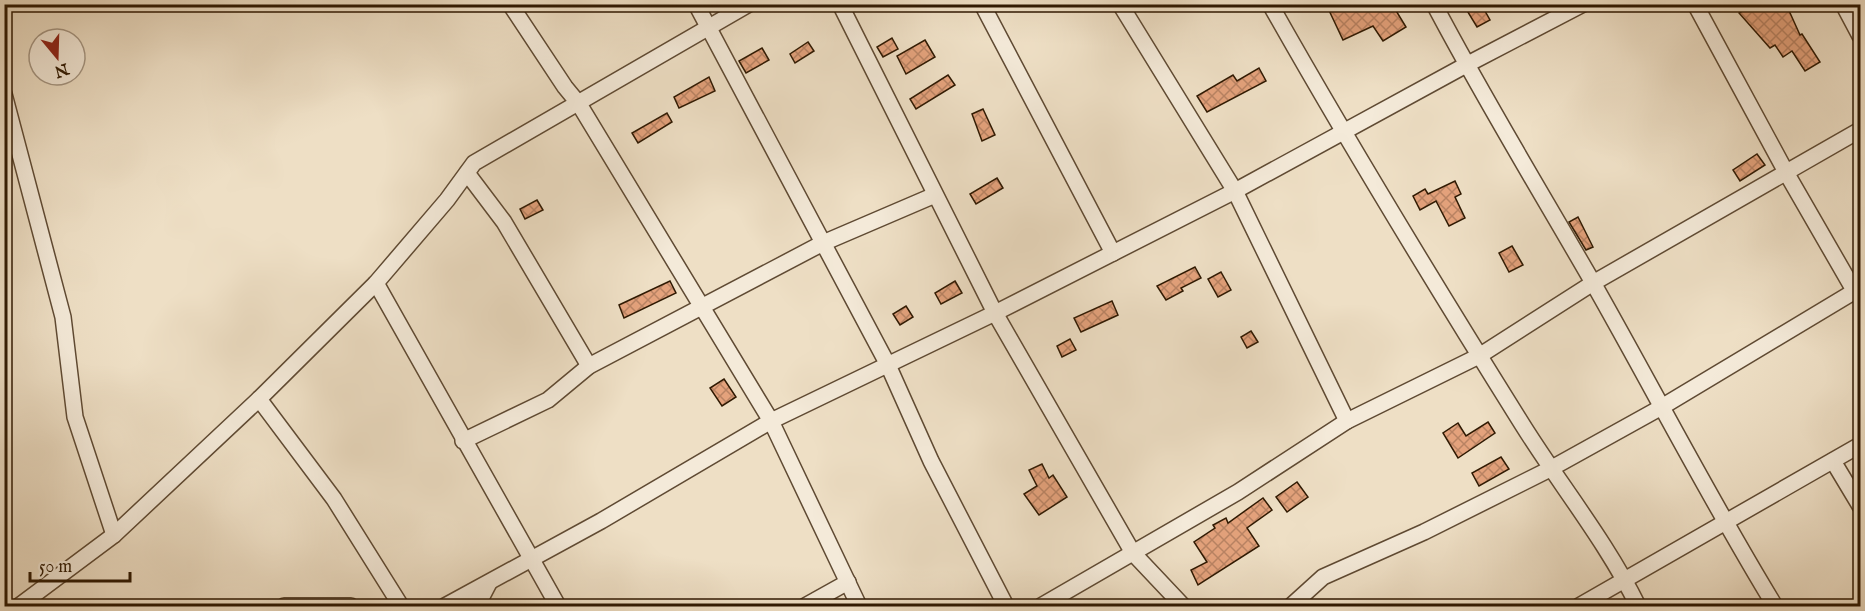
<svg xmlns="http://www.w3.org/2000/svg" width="1865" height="611" font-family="'IM FELL English',serif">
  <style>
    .building { fill: url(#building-cross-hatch); stroke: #2f1902; stroke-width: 1.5 }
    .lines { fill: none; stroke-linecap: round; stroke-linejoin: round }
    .minor-casing { stroke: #5f4a33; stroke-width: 18 }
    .minor { stroke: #f4ead9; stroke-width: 15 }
  </style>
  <defs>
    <pattern id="building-cross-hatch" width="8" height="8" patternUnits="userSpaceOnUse" patternTransform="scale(1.5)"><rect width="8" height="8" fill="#e4a27c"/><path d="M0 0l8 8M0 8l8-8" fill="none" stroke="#b98363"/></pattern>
  </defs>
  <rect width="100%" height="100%" fill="#eedfc5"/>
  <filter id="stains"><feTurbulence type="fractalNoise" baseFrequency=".00333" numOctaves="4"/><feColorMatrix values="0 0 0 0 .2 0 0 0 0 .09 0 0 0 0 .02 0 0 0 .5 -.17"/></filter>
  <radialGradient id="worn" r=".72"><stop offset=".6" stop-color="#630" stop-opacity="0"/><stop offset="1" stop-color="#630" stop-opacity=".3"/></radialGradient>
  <g class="building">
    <path d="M1326,4H1392L1406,27L1383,41L1373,26L1343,40Z"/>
    <path d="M1463,4H1481L1490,20L1477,27Z"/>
    <path d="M1754,4H1786L1800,35L1802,34L1820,62L1805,71L1792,51L1783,57L1775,45L1770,48L1739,13Z"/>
    <path d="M892,38L898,49L883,57L877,47Z"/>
    <path d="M925,40L935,57L906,74L897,56Z"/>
    <path d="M808,42L814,51L795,63L790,54Z"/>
    <path d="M762,48L769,60L746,73L739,61Z"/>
    <path d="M1259,68L1266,81L1207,112L1197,96L1233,75L1237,81Z"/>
    <path d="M948,75L955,85L916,109L910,99Z"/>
    <path d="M709,77L715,91L679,108L674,97Z"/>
    <path d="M983,109L995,135L982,141L972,114Z"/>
    <path d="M667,113L672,122L638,143L632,133Z"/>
    <path d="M1757,154L1765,165L1740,181L1733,170Z"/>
    <path d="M997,178L1003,188L976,204L970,194Z"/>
    <path d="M1455,181L1461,194L1455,197L1465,218L1449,226L1436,201L1420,210L1413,196L1425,189L1428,194Z"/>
    <path d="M537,200L543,210L525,219L520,209Z"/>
    <path d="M1578,217L1593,247L1586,250L1569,222Z"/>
    <path d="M1512,246L1523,265L1509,272L1499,253Z"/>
    <path d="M1195,267L1201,278L1181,288L1183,291L1166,300L1157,286Z"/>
    <path d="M1221,272L1231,290L1218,297L1208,279Z"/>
    <path d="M670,281L676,293L624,318L619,305Z"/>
    <path d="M955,281L962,293L941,304L935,293Z"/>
    <path d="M1112,301L1118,315L1081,332L1074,318Z"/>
    <path d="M906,306L913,317L900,325L893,314Z"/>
    <path d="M1251,331L1258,342L1247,348L1241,337Z"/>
    <path d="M1070,339L1076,350L1062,357L1057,346Z"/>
    <path d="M724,379L736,397L722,406L710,388Z"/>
    <path d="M1488,422L1495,433L1458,458L1443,433L1458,423L1466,436Z"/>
    <path d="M1501,457L1509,469L1479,486L1472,473Z"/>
    <path d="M1042,464L1049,478L1053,475L1067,497L1039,515L1024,494L1037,486L1029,470Z"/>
    <path d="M1297,482L1308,497L1287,512L1276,497Z"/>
    <path d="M1263,498L1272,510L1247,528L1259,546L1198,585L1191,570L1207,562L1194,542L1215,528L1213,525L1226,518L1228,523Z"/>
  </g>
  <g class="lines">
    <g class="minor-casing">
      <g id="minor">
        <path d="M510,4L565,87L579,104L771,421L859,606"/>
        <path d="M696,4L888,365L931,461L1006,606"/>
        <path d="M840,4L995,313L1133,553L1183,606"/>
        <path d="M982,4L1113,253"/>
        <path d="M1120,4L1235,191L1347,421"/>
        <path d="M1270,4C1350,146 1435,285 1522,424C1560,485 1606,541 1638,606"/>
        <path d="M1434,4C1484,99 1539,189 1592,281C1654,390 1710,500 1775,606"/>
        <path d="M1695,4L1787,174L1855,292"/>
        <path d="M1843,4L1860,36"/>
        <path d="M4,94L63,317L75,417L114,535"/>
        <path d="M467,173L504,222L589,366"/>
        <path d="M376,283L558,606"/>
        <path d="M259,399L334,499L401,606"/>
        <path d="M463,441L548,400L589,366L823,243L935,195"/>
        <path d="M1833,461L1860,506"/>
        <path d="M19,606L114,535L259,399L376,283L447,200L474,163L749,4"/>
        <path d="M284,606H351"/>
        <path d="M445,606L601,521L771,421L995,313L1235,191L1466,65L1583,4"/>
        <path d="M477,606L489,583"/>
        <path d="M805,606L848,582"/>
        <path d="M1041,606L1238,492L1347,421L1479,356L1593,283L1860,130"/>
        <path d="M1291,606L1323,577L1424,532L1550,469L1660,408L1860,288"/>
        <path d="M1579,606L1860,445"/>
      </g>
    </g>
    <use href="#minor" class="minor"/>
  </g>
  <rect width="1865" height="611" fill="none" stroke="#eedfc5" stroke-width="24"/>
  <rect x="6" y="6" width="1853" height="599" fill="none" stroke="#2f1902" stroke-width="3"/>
  <rect x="12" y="12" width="1841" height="587" fill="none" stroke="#2f1902" stroke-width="1.5"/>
  <g transform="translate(57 57) rotate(161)"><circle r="28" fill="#f4ead9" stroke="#a59683" stroke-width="1.5"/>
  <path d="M0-4.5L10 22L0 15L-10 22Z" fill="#8f2418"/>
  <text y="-9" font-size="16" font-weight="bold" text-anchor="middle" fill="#2f1902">N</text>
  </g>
  <path d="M30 572v9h100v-9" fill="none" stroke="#2f1902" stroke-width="3"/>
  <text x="39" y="572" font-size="18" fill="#2f1902" stroke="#f4ead9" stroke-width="4.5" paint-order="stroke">50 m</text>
  <rect width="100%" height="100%" filter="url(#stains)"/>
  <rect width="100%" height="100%" fill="url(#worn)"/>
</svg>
